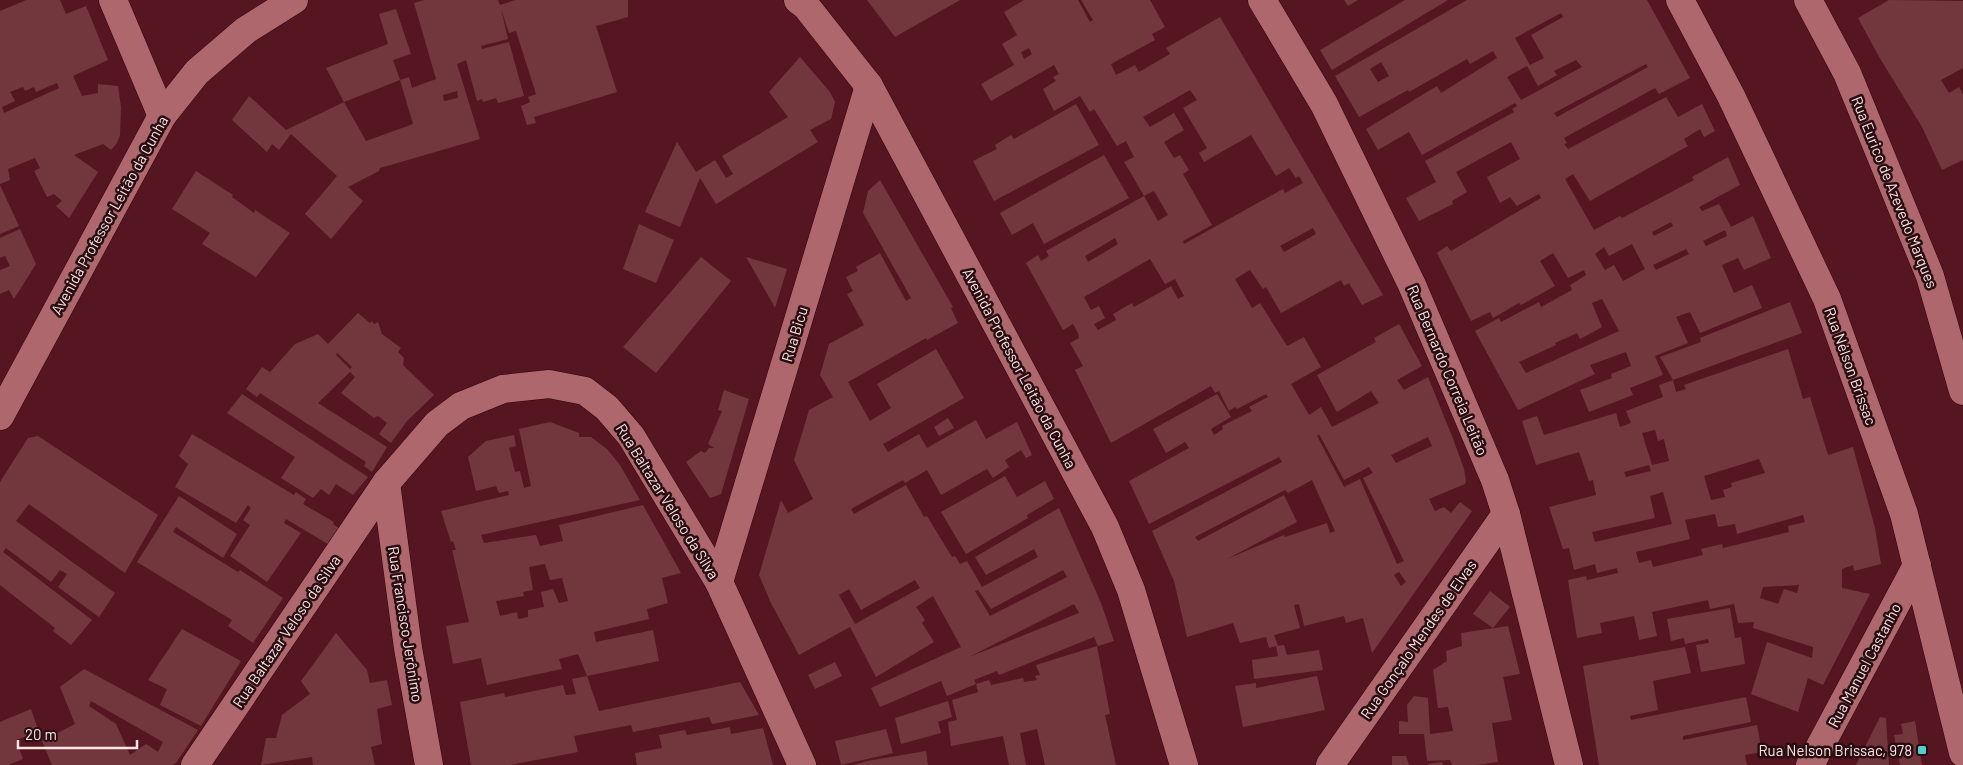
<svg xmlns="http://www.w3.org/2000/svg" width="1963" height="765" font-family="Barlow,sans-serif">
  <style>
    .building { fill: #72373d; fill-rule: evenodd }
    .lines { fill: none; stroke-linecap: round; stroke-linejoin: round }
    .minor-casing { stroke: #32040d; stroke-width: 29 }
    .tertiary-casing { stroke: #32040d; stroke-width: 29 }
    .minor { stroke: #af676e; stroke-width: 28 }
    .tertiary { stroke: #af676e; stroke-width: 28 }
    .poi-dot { fill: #52cdcc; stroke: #290e11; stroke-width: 2 }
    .labels { text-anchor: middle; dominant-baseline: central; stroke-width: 5; stroke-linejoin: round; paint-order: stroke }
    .street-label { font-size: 15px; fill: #fde4e5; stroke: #290e11 }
    .poi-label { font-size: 15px; fill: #fde4e5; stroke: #290e11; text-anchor: end }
  </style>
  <rect width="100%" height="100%" fill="#551621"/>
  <g class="building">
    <path d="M26,0H60L66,14L86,6L108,60L73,76L82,96L98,93V84L118,86L121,107L120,135L117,143L111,150L103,144L74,155L98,172L69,218L56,206L62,201L54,194L47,197L34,171L40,168L35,158L8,169L10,180L0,184V11ZM57,83L59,88L4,113L2,107L15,101L10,92L23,87L25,91L34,87L36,92Z"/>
    <path d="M424,0H498L500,5L515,0H628V17L596,26L617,92L534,117L536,123L527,125L521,106L530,102L528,97L536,94L516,31L509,33L501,9L508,39L481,46L482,49L509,42L524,96L498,103L496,98L483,102L482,99L477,101L466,60L457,64L480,139L380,168L379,171L348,187L363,201L331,239L305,214L337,176L291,134L279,150L272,144L267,152L232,120L249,96L286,130L344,102L326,68L388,44L379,14L396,9L411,54L393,60L400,80L344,102L366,141L413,124L400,80L409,77L412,88L436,79L414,3ZM457,91L458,98L444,101L443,95Z"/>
    <path d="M867,0H960L895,37Z"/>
    <path d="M1024,0H1078L1090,22L1093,20L1081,0H1150L1165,27L1152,34L1155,40L1111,64L1116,75L1135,65L1139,72L1170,54L1166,48L1220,17L1383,295L1362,305L1349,283L1344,286L1341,280L1281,313L1266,287L1263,289L1250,270L1235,279L1252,308L1260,303L1287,346L1304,337L1321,367L1291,384L1309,415L1321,407L1332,427L1379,403L1371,391L1337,412L1317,375L1376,342L1374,338L1399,324L1422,366L1397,380L1404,390L1428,377L1452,436L1464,469L1466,481L1465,484L1429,499L1435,511L1444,507L1451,513L1460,502L1472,511L1372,653L1363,618L1346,623L1344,616L1304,626L1299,604L1294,605L1300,628L1274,635L1278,646L1284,645L1287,655L1319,650L1323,670L1254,679L1252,660L1278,656L1276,646L1269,648L1266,637L1240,643L1233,623L1187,637L1174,581L1152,531L1282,462L1279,457L1149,524L1129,481L1189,448L1185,442L1166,453L1153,429L1217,394L1231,417L1211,429L1214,435L1223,429L1222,426L1252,411L1249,407L1268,397L1266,394L1237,409L1235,407L1229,411L1219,391L1215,393L1211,386L1111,443L1075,370L1083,366L1070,343L1079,338L1078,333L1073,324L1063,330L1026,263L1038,255L1041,261L1049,256L1046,251L1144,196L1158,221L1168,215L1154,191L1144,196L1129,170L1124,162L1134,157L1126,141L1117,146L1094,109L1090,112L1080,96L1054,111L1043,89L1056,81L1053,77L1059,74L1054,65L991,101L981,84L1014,65L1002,44L1017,35L1004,12ZM1029,48L1032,54L1024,59L1021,52ZM1190,90L1197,100L1183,108L1207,148L1199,153L1204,162L1251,135L1276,176L1289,168L1296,178L1299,176L1303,183L1285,193L1283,189L1184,244L1183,241L1212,225L1183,174L1189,170L1180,155L1174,158L1164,142L1184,130L1174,113L1150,127L1143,117ZM1313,228L1316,234L1284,252L1280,246ZM1115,238L1118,244L1088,262L1085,256ZM1150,259L1165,284L1175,279L1184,296L1178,299L1171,286L1134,307L1132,303L1113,314L1116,320L1098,330L1094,324L1105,318L1099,306L1091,310L1084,297ZM1319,434L1344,480L1369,467L1373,473L1363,478L1404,561L1397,564L1360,479L1344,487L1317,436ZM1428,437L1432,446L1396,463L1391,455ZM1312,480L1335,531L1330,533L1327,523L1285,537L1284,535L1227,559L1297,522L1284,495L1198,541L1195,537L1285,490L1288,493ZM1399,572L1406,582L1401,586L1394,575Z"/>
    <path d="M1344,0H1358L1348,6Z"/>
    <path d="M1405,0H1448L1332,70L1320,50Z"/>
    <path d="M1467,0H1647L1690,78L1659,94L1655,88L1564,138L1567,143L1564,144L1568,149L1666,97L1678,117L1702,104L1715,131L1704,137L1700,129L1684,139L1688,146L1590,201L1573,174L1565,179L1594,230L1620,216L1622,218L1694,180L1692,177L1728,157L1740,185L1699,207L1702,211L1719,204L1731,227L1753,216L1771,258L1744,270L1738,258L1722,265L1734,293L1752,285L1762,308L1700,333L1690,312L1676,317L1688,343L1655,356L1663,375L1630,388L1633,395L1589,412L1580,390L1612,378L1611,374L1631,366L1626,352L1590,365L1595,374L1518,410L1475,331L1499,318L1501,322L1539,302L1541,307L1572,290L1570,285L1586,275L1584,270L1568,278L1553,253L1540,261L1555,286L1521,305L1519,303L1493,318L1490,312L1471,321L1437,253L1447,246L1451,251L1541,198L1539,194L1517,206L1510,197L1500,203L1487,177L1520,159L1511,142L1456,172L1467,192L1452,201L1453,204L1419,221L1406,198L1436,182L1425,161L1514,112L1512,109L1517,106L1515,103L1422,155L1409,132L1378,150L1366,129L1437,86L1441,93L1497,58L1493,51L1470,64L1467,59L1409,92L1408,90L1359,117L1335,76ZM1561,13L1563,17L1531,35L1544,58L1530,65L1515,38ZM1576,60L1582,67L1521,100L1507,77L1527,66L1538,86L1557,75L1554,71ZM1381,62L1389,76L1378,82L1370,69ZM1646,64L1648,67L1557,117L1554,113ZM1671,222L1673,226L1654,236L1652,232ZM1725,230L1727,236L1706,246L1703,241ZM1632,244L1645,269L1623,281L1614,265L1605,270L1595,254L1604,247L1609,256ZM1686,249L1689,254L1656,270L1653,265ZM1602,299L1619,331L1526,373L1519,362L1556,345L1555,343L1577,333L1580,339L1602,327L1592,303Z"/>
    <path d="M1889,0L1963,1V68L1941,80L1949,93L1959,87L1963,94V160L1942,170L1922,127L1878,55L1858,18Z"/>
    <path d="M800,57L830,92L835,102L831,119L810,130L818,142L716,204L700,178L680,227L645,212L677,142L696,172L715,160L726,178L733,174L722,156L788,117L769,92Z"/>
    <path d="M1076,104L1099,145L994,201L973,161L997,149L995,145L1011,135L1014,139Z"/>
    <path d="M1104,155L1129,198L1044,244L1033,223L1012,235L1000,213Z"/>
    <path d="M196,171L233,195L232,197L254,213L255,210L290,233L256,277L202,244L210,233L172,209Z"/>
    <path d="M880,180L953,307L951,308L958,323L927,340L926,338L848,382L870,421L891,408L877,384L936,349L964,398L883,444L888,452L919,434L927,448L976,420L986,439L1017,422L1032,455L1026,458L1021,450L1005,460L1009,467L993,478L987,469L941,495L927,470L905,483L903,480L851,509L854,514L906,485L924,517L927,516L952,557L955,556L960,564L967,561L982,587L1038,557L1034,549L986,575L975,557L1059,508L1101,603L1114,641L1098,646L1094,637L999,675L997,671L974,680L976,684L947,696L941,681L880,707L871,688L961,647L933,596L916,607L925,620L922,623L934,642L876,677L850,627L799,655L771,603L759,575L781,500L788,513L813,499L794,460L809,410L833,397L820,375L829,344L864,325L847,294L853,291L846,277L858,271L856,267L880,253L906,301L911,298L863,213L868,191ZM1063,570L1067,577L990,616L975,591L978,590L991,609ZM915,580L920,588L855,624L839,595L849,589L861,610ZM1074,604L1079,613L969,657Z"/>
    <path d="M0,185L19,226L0,234Z"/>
    <path d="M639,224L674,240L656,283L623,269Z"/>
    <path d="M20,229L36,264L14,299L9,290L0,294V270L10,266L5,256L0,258V238Z"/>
    <path d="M701,257L731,281L656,373L623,347Z"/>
    <path d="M746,257L787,269L775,308L773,304Z"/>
    <path d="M1790,302L1802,333L1673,380L1660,357L1701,342L1700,338Z"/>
    <path d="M358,313L370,323L372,321L374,324L378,322L382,334L401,348L398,352L404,358L403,365L434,395L407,421L391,443L379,434L387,423L378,416L374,418L341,393L355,377L350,372L318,403L387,447L372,472L364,466L366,462L260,393L257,397L246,389L262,367L270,372L295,344L318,334L328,344ZM337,353L352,367L350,369L336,355Z"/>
    <path d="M1788,349L1803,399L1810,397L1828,455L1853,447L1875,528L1881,564L1854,571L1853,565L1842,569V588L1870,594L1823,685L1808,678L1798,712L1751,694L1767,642L1812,658L1813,647L1753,628L1754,622L1738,623L1734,604L1710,609L1708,600L1652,612L1657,636L1639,640L1634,616L1600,623L1602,633L1577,638L1568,580L1586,576L1587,580L1618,573L1617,568L1597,573L1595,564L1574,570L1569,548L1563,549L1549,507L1596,495L1593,480L1589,481L1579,452L1536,465L1522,421L1537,416L1544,435L1616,413L1620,427L1631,423L1626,411L1663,397L1659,385L1673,380L1676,392L1686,389L1684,385ZM1655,430L1658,441L1664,439L1669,461L1652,465L1642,433ZM1759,459L1765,473L1731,483L1732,487L1723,490L1725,497L1711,500L1704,476ZM1649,465L1651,471L1626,477L1624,472ZM1663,492L1672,524L1595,542L1592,532L1655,518L1650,496ZM1715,514L1718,527L1735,524L1737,534L1803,515L1805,522L1788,526L1789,532L1723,548L1722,544L1701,549L1703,555L1653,567L1651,560L1639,563L1636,552L1690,539L1685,520ZM1799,585L1797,593L1784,589L1778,604L1760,598L1763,587Z"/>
    <path d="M724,390L749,399L721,494L710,498L686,462L701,451L705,453L709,448H714L708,444L722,411L718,410Z"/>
    <path d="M242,394L368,477L353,495L336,484L329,495L321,489L313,498L281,478L295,457L227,413Z"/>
    <path d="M948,418L954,428L939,436L934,427Z"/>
    <path d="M550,422L579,433V437H591L607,449L620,465L640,500L481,535L484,543L536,535L540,546L563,541L559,525L643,505L681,573L662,578L668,603L647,609L649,619L594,632L596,642L653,630L659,661L587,676L599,711L740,682L759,715L712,724L709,717L633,732L631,725L574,736L578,752L510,765H471L460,702L504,693L505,697L563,685L566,695L576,694L572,679L587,676L578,654L559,659L562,669L487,685L481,658L453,664L446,626L469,622L452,550H456L453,541L451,542L441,511L509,495L508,491L499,493L496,486L476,491L468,457L486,441L514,435L516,446L509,448L515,472L520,471L524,488L531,486L519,429ZM545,564L550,580L562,578L568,601L559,603L553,589L541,592L544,607L528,610V617L518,619L517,612L500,616L496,601L524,596L523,592L533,590L529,567Z"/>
    <path d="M192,434L294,495L296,492L306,499L303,504L334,522L333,524L343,531L331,546L286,519L284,523L301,533L267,582L230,556L250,525L243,520L251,508L248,505L236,523L175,487L188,464L179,456Z"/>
    <path d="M38,436L158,515L125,573L29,504L16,521L115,593L99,617L58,587L67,574L60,570L51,582L6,548L3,552L92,620L71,645L53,631L55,628L0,585V482L28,438Z"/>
    <path d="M1005,476L1017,497L1045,481L1054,499L1027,515L1028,518L966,554L941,512Z"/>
    <path d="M179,496L237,534L223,558L176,527L173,532L238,572L240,570L283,598L253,643L228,626L232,620L137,562Z"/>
    <path d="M1490,591L1510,607L1493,628L1473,614Z"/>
    <path d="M1730,608L1735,638L1741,637L1745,664L1701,672L1696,645L1709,643L1708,639L1685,644L1684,638L1671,641L1667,619Z"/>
    <path d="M1508,626L1520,674L1503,677L1512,720L1492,723L1498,762L1477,765H1452L1450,760L1427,761L1424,734H1399V721L1408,722L1407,705L1414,696L1428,698L1430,734L1453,731L1448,707L1438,708L1433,670L1447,661L1446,651L1462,646L1461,633Z"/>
    <path d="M182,629L241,661L201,726L160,705L167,689L148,680Z"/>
    <path d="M336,633L367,670L370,683L387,680L392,705L377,709L382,744L371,747L375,765H313L312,757L261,765L266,738H276L282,715L310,694L301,681Z"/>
    <path d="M1097,646L1110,714L1105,715L1116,765H1045L1037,729L1020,733L1026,765H1009L1003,736L951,746L948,722L957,720L952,700L978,692L976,684L989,680L991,685L1023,678L1024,682L1037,680L1035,676L1040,675L1036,665Z"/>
    <path d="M1685,647L1691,673L1653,681L1658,710L1630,716L1631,720L1746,697L1751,722L1683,736V740L1757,725L1762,752L1745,755L1747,765H1599L1583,666Z"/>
    <path d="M835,662L842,676L815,689L808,675Z"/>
    <path d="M84,669L198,730L176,763L173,765H52L42,741L75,724L60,687ZM91,701L163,742L158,752L146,744L130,755L116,724L89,706Z"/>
    <path d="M1317,676L1325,710L1243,727L1235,686L1256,683V688Z"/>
    <path d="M948,701L952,717L938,722L941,733L901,744L895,718Z"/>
    <path d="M31,709L39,732L16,740L23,759L8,765H0V722Z"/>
    <path d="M1880,717L1886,718L1889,765H1856Z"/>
    <path d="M1915,721L1922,765H1900L1894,735L1903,734L1901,724Z"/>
    <path d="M730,727L731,734L763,728L773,765H637L635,753L662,748L659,735L685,730L687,735Z"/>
    <path d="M886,729L893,753L841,765L835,741Z"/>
    <path d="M926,751L928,765H854L867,761Z"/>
    <path d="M1392,756H1406L1409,765H1392Z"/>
    <path d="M1442,762L1443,765H1428V764Z"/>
  </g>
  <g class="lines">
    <g class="minor-casing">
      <g id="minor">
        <path d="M113,0L162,116"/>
        <path d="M798,0L806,6L869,86L1105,527L1131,590L1184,765"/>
        <path d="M1262,0L1324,104L1412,285L1495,480L1506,514L1569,765"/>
        <path d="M0,416L162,116L197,72L246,30L294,0"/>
        <path d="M386,483L408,648L429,765"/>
        <path d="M719,582L869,86"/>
        <path d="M195,765L386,483L437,424L461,406L503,389L549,384L585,391L607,408L631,436L719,582L802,765"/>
        <path d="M1330,765L1506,514"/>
        <path d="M1810,765L1917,565"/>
      </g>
    </g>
    <g class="tertiary-casing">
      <g id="tertiary">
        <path d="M1680,0L1731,96L1827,299L1904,514L1963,753"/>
        <path d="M1808,0L1847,73L1930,276L1963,391"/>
      </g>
    </g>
    <use href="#minor" class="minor"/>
    <use href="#tertiary" class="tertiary"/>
  </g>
  <rect class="poi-dot" x="1917" y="745" width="10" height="10" rx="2.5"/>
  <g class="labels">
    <g class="street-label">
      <text transform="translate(1895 192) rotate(68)">Rua Eurico de Azevedo Marques</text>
      <text transform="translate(109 215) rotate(-61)">Avenida Professor Leitão da Cunha</text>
      <text transform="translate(794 334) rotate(-73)">Rua Bicu</text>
      <text transform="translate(1851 366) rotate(70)">Rua Nélson Brissac</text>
      <text transform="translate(1020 368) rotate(62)">Avenida Professor Leitão da Cunha</text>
      <text transform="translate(1448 370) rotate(67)">Rua Bernardo Correia Leitão</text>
      <text transform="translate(668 501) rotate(58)">Rua Baltazar Veloso da Silva</text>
      <text transform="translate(406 624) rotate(81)">Rua Francisco Jerônimo</text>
      <text transform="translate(286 631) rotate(-56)">Rua Baltazar Veloso da Silva</text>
      <text transform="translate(1418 639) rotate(-55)">Rua Gonçalo Mendes de Elvas</text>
      <text transform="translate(1864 665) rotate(-62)">Rua Manuel Castanho</text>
    </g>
    <g class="poi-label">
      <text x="1912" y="750">Rua Nelson Brissac, 978</text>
    </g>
  </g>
  <path d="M18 740v8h119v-8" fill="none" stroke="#fde4e5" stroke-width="2.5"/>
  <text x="25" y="740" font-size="15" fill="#fde4e5" stroke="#290e11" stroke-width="4" paint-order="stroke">20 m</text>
</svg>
